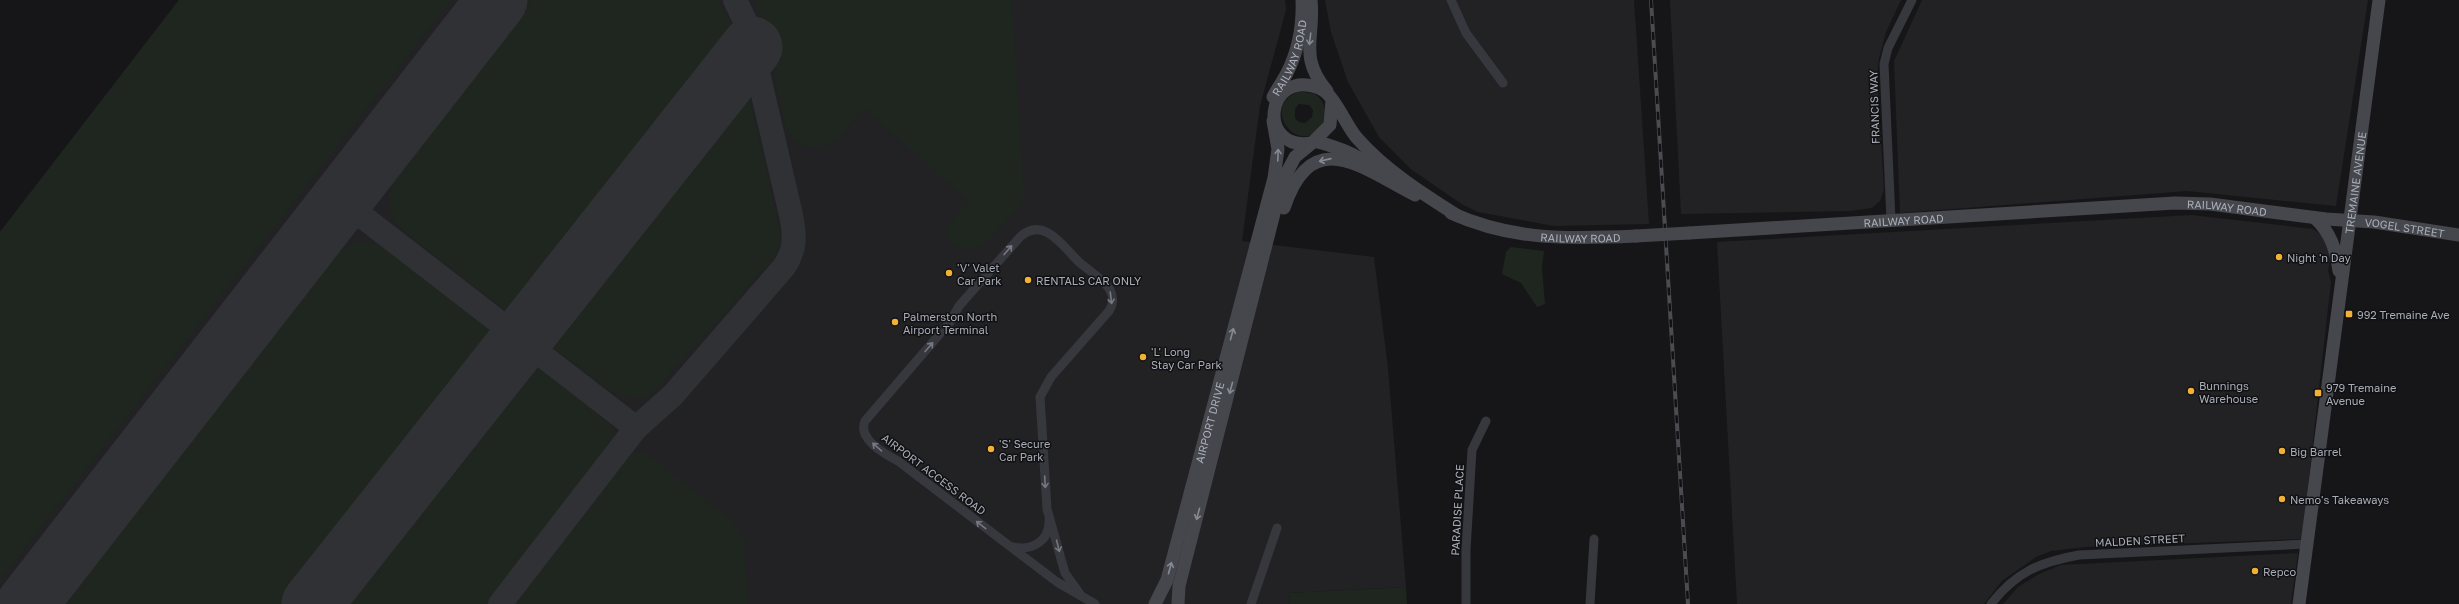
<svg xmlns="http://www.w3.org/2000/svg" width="2459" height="604" font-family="'Golos Text',sans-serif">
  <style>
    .built { fill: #222225 }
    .green { fill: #1e261f; fill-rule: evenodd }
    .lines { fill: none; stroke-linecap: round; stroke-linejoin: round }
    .taxiway { stroke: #303135; stroke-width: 24 }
    .runway { stroke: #303135; stroke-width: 61 }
    .minor { stroke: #37383d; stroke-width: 9 }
    .secondary { stroke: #45474d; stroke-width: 13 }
    .rail-casing { stroke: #4a4c52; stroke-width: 4 }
    .rail { stroke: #111113; stroke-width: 2.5; stroke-dasharray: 8; stroke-linecap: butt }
    .secondary-bridge { stroke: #45474d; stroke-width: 13 }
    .oneway { stroke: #858993 }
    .oneway2 { stroke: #757881 }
    .poi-dot { fill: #f2b134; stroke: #111113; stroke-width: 1.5 }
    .labels { text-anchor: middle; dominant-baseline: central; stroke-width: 3; stroke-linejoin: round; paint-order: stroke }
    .street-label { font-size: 11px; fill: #a8adb8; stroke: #111113 }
    .poi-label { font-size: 11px; fill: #a8adb8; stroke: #111113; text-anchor: start }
  </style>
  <rect width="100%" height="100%" fill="#161618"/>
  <g class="built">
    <path d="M179,0H1285L1286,10L1260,106L1242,241L1374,257L1388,368L1406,587L1289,593L1290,604H0V232Z"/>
    <path d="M1325,0H1634L1649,224L1554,226L1478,212L1463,205L1412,170L1379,137L1348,82L1331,32Z"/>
    <path d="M1670,0H1901L1886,32L1879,58L1877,76L1884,190L1880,201L1872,208L1851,211L1681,214Z"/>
    <path d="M1922,0H2368L2336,206L2187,191L1900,213L1894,61Z"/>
    <path d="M2192,215L2313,229L2325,237L2331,252L2328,271L2331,282L2302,539L2085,547L2051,551L2036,557L2002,581L1984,604H1737L1717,242Z"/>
    <path d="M2298,553L2291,604H2003L2018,587L2039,574L2061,565Z"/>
  </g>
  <g class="green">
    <path d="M179,0H451L0,580V232Z"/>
    <path d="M533,0H718L731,22L738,47L782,240L780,247L769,263L649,397C631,400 617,396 603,386L403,231C386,216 385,195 397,175Z"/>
    <path d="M755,0H1012L1024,195C1021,207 1012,214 1004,223C986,244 972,262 947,237L945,230L968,201L865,109L837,139L821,149L802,145L793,140L785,124L764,27Z"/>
    <path d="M1300,91L1315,94C1324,101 1325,106 1325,117C1325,122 1323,124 1320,128C1298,156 1258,106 1300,91ZM1299,104L1309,105L1313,110L1312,117L1305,123L1299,122L1295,118V109Z"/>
    <path d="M367,241L386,248L589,406L613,427L614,442L610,450L491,604H63L336,254L352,243Z"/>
    <path d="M1511,247L1544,251L1542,268L1545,304L1537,307L1521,283L1502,274L1506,252Z"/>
    <path d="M631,453H645L733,521L744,541L748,604H509L622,459L625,461Z"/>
    <path d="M1406,587L1407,604H1290L1289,593Z"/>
  </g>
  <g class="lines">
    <g class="taxiway">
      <path d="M341,200L636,428"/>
      <path d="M500,604L636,428L673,395L784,267C796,249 795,236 791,215L752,47L747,25L735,0"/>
    </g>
    <g class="runway">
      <path d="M27,604L497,0"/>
      <path d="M312,604L752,47"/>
    </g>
    <g class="minor">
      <path d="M1451,0L1466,33L1503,83"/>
      <path d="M1891,220L1884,64L1888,48L1912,0"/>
      <path d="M1013,547C1032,551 1050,541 1049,520"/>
      <path d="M1080,594L1065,573L1047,509L1040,397L1051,377L1109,311C1113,305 1114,297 1110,290C1104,280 1090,271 1080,263C1064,248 1044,215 1020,237L959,306L950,322L865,421C857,439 885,454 898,461L1057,582L1095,604"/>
      <path d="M1251,604L1277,528"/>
      <path d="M1466,604V550L1472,450L1486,421"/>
      <path d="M1590,604L1594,539"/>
      <path d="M1991,604C2016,572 2040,562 2079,555L2307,544"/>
    </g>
    <g class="secondary">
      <path d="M1311,0C1315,39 1298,56 1327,91"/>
      <path id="s1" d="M1273,97C1277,89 1283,81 1287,73C1298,51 1303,25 1302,0"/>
      <path d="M1332,100L1330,125L1312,143C1256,152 1265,68 1319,88C1334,93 1346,126 1357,138C1385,170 1423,194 1458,216"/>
      <path d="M1314,141C1346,149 1360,157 1386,175"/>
      <path d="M1284,208C1312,124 1362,168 1415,195"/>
      <path id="s2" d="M1451,213C1513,241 1570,239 1636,236"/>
      <path d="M2315,218C2331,233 2336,250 2339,271"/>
      <path id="s3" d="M1689,233L2175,203L2210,204L2326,219L2374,222L2459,235"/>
      <path id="s4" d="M1155,604L1167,580L1274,178L1278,149L1273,121"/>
      <path d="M1178,604L1179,586L1282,182L1295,157L1312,143"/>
      <path id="s5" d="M2299,604L2379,0"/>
    </g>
    <g class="rail-casing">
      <path id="rail" d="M1651,0L1688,604"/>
    </g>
    <use href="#rail" class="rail"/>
    <path class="secondary-bridge" d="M1636,236L1689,233"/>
  </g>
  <defs><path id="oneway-shaft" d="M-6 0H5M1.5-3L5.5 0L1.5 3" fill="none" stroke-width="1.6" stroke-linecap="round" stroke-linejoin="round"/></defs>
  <g class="oneway">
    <use href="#oneway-shaft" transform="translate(1310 39) rotate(97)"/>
    <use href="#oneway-shaft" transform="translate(1278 155) rotate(-88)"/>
    <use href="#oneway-shaft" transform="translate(1325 160) rotate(167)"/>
    <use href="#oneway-shaft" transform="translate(1232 334) rotate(-75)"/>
    <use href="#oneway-shaft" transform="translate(1231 388) rotate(105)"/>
    <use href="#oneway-shaft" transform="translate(1198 514) rotate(105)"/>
    <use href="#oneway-shaft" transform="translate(1170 568) rotate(-75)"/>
  </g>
  <g class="oneway2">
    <use href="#oneway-shaft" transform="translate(1008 250) rotate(-49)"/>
    <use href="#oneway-shaft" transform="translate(1111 298) rotate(83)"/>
    <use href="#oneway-shaft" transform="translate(929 347) rotate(-49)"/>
    <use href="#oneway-shaft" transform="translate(877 447) rotate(-139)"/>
    <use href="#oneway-shaft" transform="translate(1045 482) rotate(87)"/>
    <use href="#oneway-shaft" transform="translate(981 525) rotate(-142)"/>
    <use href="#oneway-shaft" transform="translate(1058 546) rotate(76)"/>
  </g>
  <g class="poi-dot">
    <circle cx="2279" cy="257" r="4"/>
    <circle cx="949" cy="273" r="4"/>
    <circle cx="1028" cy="280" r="4"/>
    <rect x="2345" y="310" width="8" height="8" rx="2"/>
    <circle cx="895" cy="322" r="4"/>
    <circle cx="1143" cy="357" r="4"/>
    <circle cx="2191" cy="391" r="4"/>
    <rect x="2314" y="389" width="8" height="8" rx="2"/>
    <circle cx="991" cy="449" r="4"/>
    <circle cx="2282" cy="451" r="4"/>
    <circle cx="2282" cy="499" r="4"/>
    <circle cx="2255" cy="571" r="4"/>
  </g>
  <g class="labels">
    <g class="street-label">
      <text stroke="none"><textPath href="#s1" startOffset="43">RAILWAY ROAD</textPath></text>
      <text transform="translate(1874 107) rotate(-92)">FRANCIS WAY</text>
      <text stroke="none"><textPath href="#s5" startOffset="425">TREMAINE AVENUE</textPath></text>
      <text stroke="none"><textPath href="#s3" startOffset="539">RAILWAY ROAD</textPath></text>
      <text stroke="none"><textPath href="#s3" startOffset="215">RAILWAY ROAD</textPath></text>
      <text stroke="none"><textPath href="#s3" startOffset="718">VOGEL STREET</textPath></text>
      <text stroke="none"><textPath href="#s2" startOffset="133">RAILWAY ROAD</textPath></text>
      <text stroke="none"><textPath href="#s4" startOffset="190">AIRPORT DRIVE</textPath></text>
      <text transform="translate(934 474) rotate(37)">AIRPORT ACCESS ROAD</text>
      <text transform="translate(1457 510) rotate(-87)">PARADISE PLACE</text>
      <text transform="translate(2140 540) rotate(-3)">MALDEN STREET</text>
    </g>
    <g class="poi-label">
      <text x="2287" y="257">Night 'n Day</text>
      <text x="957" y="267">'V' Valet<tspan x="957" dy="13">Car Park</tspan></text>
      <text x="1036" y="280">RENTALS CAR ONLY</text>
      <text x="2357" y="314">992 Tremaine Ave</text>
      <text x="903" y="316">Palmerston North<tspan x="903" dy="13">Airport Terminal</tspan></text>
      <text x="1151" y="351">'L' Long<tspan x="1151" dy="13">Stay Car Park</tspan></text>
      <text x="2199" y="385">Bunnings<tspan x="2199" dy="13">Warehouse</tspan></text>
      <text x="2326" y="387">979 Tremaine<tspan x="2326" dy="13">Avenue</tspan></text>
      <text x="999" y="443">'S' Secure<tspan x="999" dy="13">Car Park</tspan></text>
      <text x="2290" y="451">Big Barrel</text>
      <text x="2290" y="499">Nemo's Takeaways</text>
      <text x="2263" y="571">Repco</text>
    </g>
  </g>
</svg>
